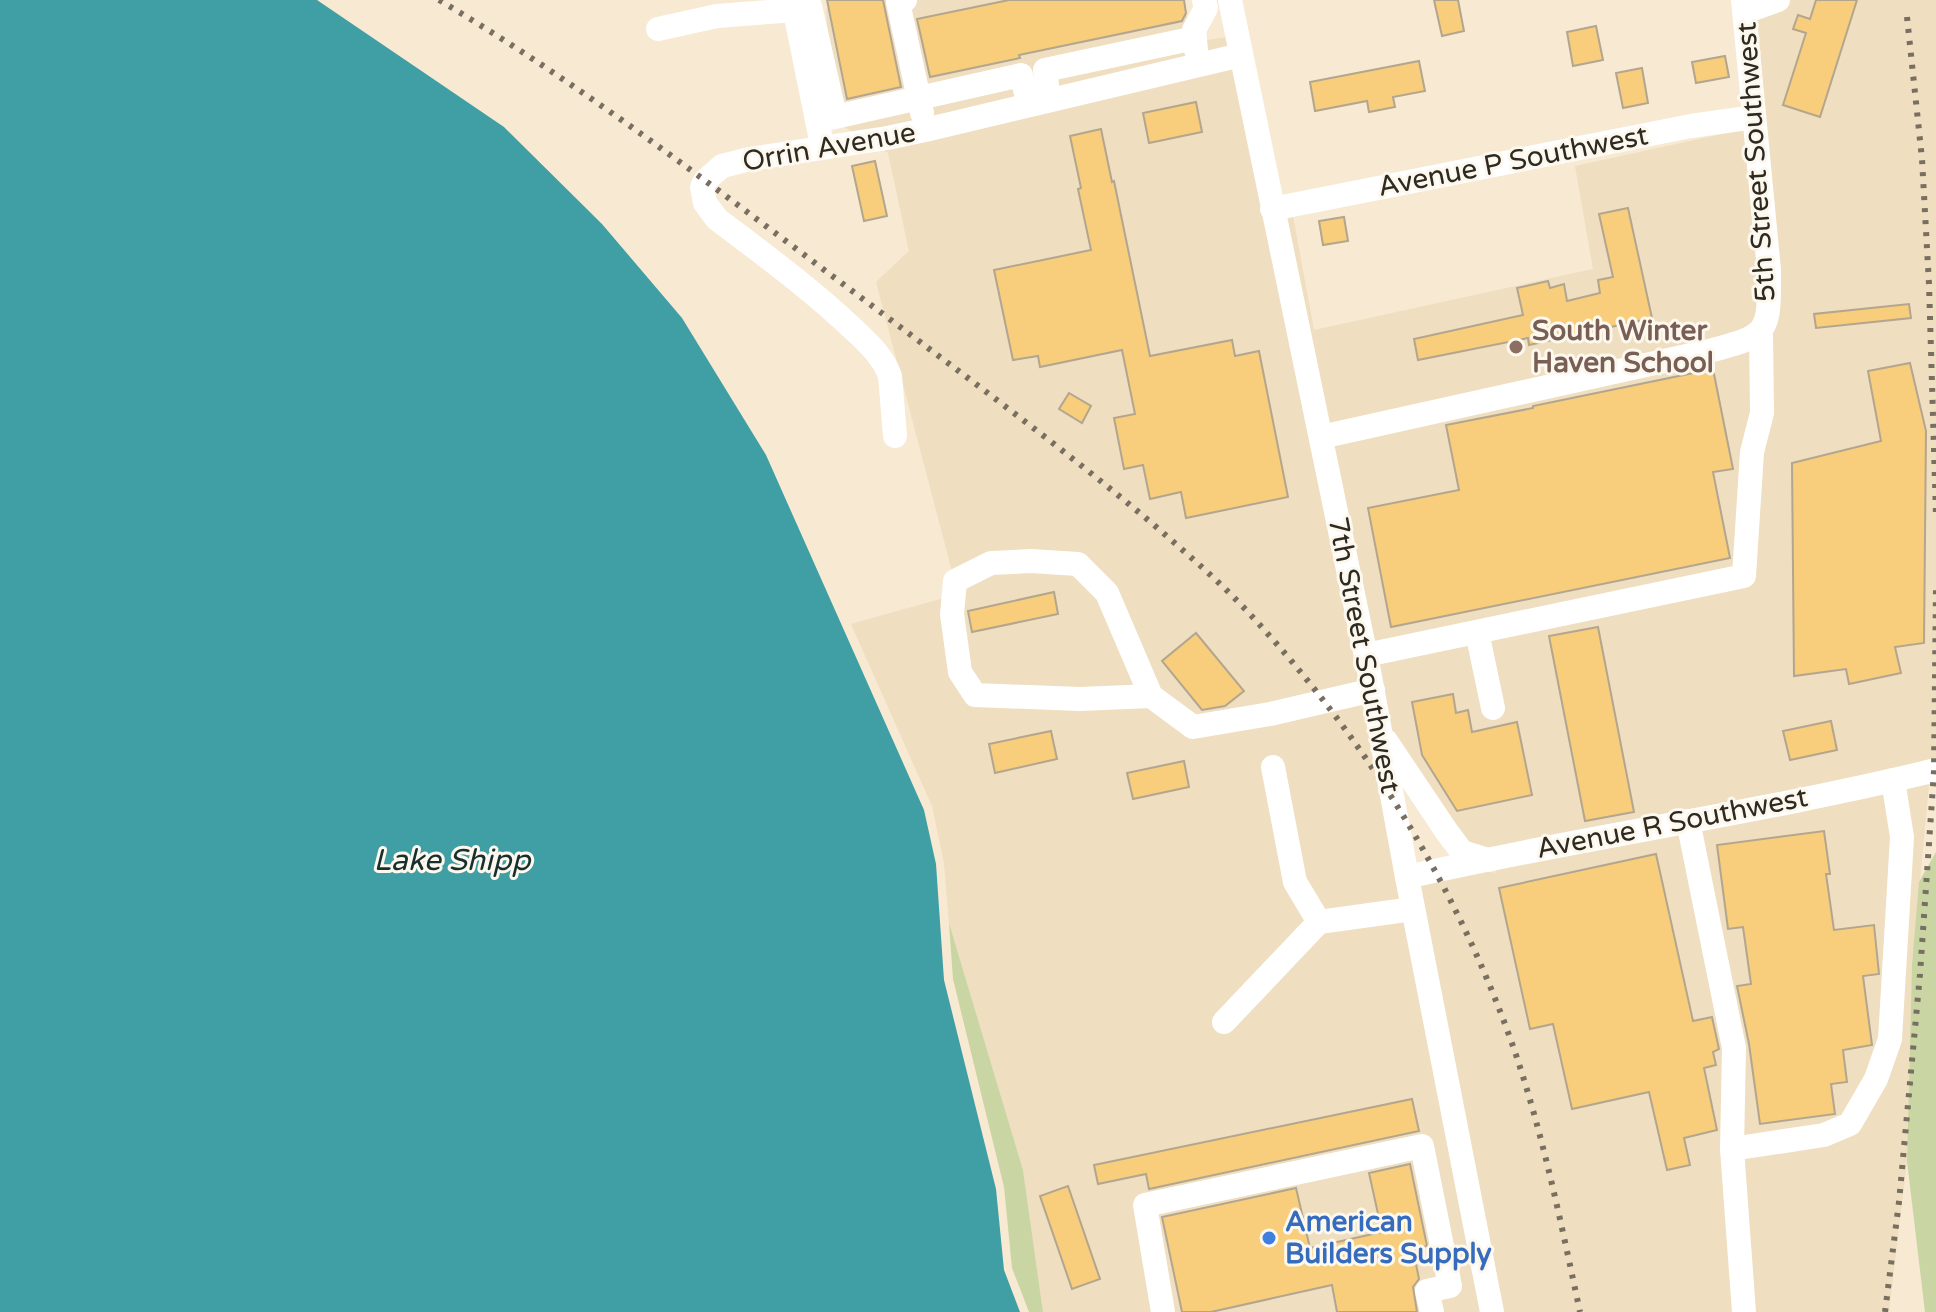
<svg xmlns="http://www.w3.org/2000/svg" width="1936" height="1312" font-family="'Varela Round',sans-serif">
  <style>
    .built { fill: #efdebf }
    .green { fill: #c9d6a4 }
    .water { fill: #3f9fa5 }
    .building { fill: #f8cd7c; stroke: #b3a68f; stroke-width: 2 }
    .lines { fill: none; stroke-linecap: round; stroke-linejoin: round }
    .minor { stroke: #fff; stroke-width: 24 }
    .rail { stroke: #786f61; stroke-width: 6; stroke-dasharray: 4 8; stroke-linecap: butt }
    .education-dot { fill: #8d6e63; stroke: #fdf8ee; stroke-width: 3 }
    .shop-dot { fill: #3f7fe0; stroke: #fdf8ee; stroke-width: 3 }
    .labels { text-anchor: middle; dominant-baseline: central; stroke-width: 6; stroke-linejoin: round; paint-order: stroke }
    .street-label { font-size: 28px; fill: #2f2a21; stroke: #fdf8ee }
    .education-label { font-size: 28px; font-weight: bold; fill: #785e54; stroke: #fdf8ee; text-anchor: start }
    .shop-label { font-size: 28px; font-weight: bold; fill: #366cbe; stroke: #fdf8ee; text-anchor: start }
    .water-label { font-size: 30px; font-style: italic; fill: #182f30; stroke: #fdf8ee }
  </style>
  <rect width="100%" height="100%" fill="#f7e9d2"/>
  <g class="built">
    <path d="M871,0H1183L1194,42L1228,37L1229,46L957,112L885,127L853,132L834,121L826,9Z"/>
    <path d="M1753,0H1936V759L1776,793L1528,839L1488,849L1467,842L1390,728L1333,446L1711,362L1746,353L1766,341L1778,322Z"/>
    <path d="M1234,68L1369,727L1367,729L1371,736L1483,1312H1043L1023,1170L949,923L944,863L932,806L851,624L958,594L876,282L909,251L888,153L883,150Z"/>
    <path d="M1745,129L1751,171L1760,309L1752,323L1740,332L1329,424L1284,218L1293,216L1314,330L1593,269L1575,166Z"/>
    <path d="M1929,784L1912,964L1907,1161L1889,1312H1502L1419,886L1488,871L1495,873L1496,869Z"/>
  </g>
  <g class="green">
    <path d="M1936,852V1312H1925L1907,1161L1912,964L1919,882Z"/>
    <path d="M949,923L1023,1170L1043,1312H1029L1012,1268L1004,1187L953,979Z"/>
  </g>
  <path class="water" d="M0,0H317L504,127L602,224L682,318L766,455L924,810L936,864L944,980L996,1189L1004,1270L1020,1312H0Z"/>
  <g class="building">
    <path d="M827,0H883L901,87L847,99Z"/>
    <path d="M1009,0H1184L1186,13L1182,21L1019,55L1020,58L930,77L917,19Z"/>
    <path d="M1434,0H1458L1464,31L1442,36Z"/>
    <path d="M1816,0H1857L1820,117L1783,105L1806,33L1793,29L1798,15L1810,19Z"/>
    <path d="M1596,26L1603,60L1573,66L1567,32Z"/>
    <path d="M1725,56L1729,77L1696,83L1692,62Z"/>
    <path d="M1419,61L1425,91L1393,97L1395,107L1369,112L1367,101L1315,111L1310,82Z"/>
    <path d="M1642,68L1648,103L1623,108L1616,73Z"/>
    <path d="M1196,102L1202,132L1149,143L1143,113Z"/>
    <path d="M1101,129L1112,182L1114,181L1150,356L1232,340L1235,356L1259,351L1288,497L1186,518L1181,492L1150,499L1143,465L1124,469L1114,418L1135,414L1122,350L1040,367L1038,356L1013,360L994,270L1091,250L1078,189L1081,188L1070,136Z"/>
    <path d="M875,161L887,216L864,221L852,166Z"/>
    <path d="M1628,208L1652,318L1529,345L1528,338L1418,360L1414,339L1523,315L1517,288L1548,281L1550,288L1564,284L1567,301L1600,293L1598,280L1613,277L1599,214Z"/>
    <path d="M1344,217L1348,241L1323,245L1319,221Z"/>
    <path d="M1909,304L1911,318L1816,328L1814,314Z"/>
    <path d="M1910,363L1926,431L1924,643L1895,647L1901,673L1849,684L1846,669L1794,676L1792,463L1881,441L1868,371Z"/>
    <path d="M1713,369L1733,469L1713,472L1730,558L1391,627L1368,508L1459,490L1446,425L1533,408V406Z"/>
    <path d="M1069,393L1091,406L1082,423L1059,409Z"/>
    <path d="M1054,592L1058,614L972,632L968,611Z"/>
    <path d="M1598,627L1634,812L1585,821L1549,636Z"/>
    <path d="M1196,633L1244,691L1225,706L1202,710L1162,661Z"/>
    <path d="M1453,694L1456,713L1468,710L1472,732L1517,722L1532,795L1457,811L1422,755L1412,702Z"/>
    <path d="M1831,721L1837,750L1790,760L1783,731Z"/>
    <path d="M1051,731L1057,759L995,773L989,744Z"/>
    <path d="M1184,761L1189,787L1133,799L1127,773Z"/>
    <path d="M1824,831L1830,874H1826L1834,930L1874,925L1879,974L1863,976L1872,1045L1843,1050L1847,1082L1831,1084L1835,1114L1760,1124L1749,1044L1737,986L1751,984L1743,927L1728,929L1717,845Z"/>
    <path d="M1656,854L1693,1021L1712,1017L1719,1049L1713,1052L1716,1065L1704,1068L1717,1130L1684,1138L1690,1165L1667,1170L1649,1092L1572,1109L1553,1024L1530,1029L1499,888Z"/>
    <path d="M1412,1099L1419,1131L1149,1189L1146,1174L1098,1184L1094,1165Z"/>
    <path d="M1410,1164L1427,1246L1413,1249L1419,1279L1413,1287L1417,1312H1337L1332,1285L1211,1312H1182L1162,1217L1296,1188L1310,1248L1382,1232L1369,1173Z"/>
    <path d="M1068,1186L1100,1279L1072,1289L1040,1196Z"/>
  </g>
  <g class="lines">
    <g class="minor">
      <path d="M905,0L898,2L922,113"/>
      <path d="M1230,0L1369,671L1407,877L1492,1312"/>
      <path d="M793,2L820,135"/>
      <path d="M1745,12L1778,0"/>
      <path d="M658,29L717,16L795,10L810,6L835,116"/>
      <path d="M1196,50L1194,30L1206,8L1204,0"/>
      <path d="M1049,100L1045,70L1195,38"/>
      <path d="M817,121L1021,75L1029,104"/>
      <path d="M1272,209L1691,126L1754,117"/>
      <path d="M895,436L890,376C883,356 867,342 852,328C810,288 763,254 717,219L705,203L702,187L705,181L722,166L750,159L887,138L925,130L1241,55"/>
      <path d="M1321,437L1709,351C1771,335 1769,332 1769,270L1743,0"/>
      <path d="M1477,632L1493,708"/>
      <path d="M1366,655L1744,576L1752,452L1762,413L1761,331"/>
      <path d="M1151,696L1080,699L975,695L960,672L952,614L955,581L991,563L1031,561L1078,564L1107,593L1151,696L1193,727L1270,714L1373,690"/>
      <path d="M1386,741L1447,832L1462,852L1488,860"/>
      <path d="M1273,767L1295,882L1319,922"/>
      <path d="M1688,821L1734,1048L1732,1149L1824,1135L1850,1124L1876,1079L1890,1039L1902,837L1893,780"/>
      <path d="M1407,877C1582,837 1761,813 1936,770"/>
      <path d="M1224,1022L1319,922L1413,909"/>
      <path d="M1732,1149L1744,1312"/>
      <path d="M1163,1312L1145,1205L1422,1146L1450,1286L1427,1291L1432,1312"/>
    </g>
    <g class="rail">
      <path d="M439,0C592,91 733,202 875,308C969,379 1064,449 1154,525C1186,553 1218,580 1247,611C1365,737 1457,886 1514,1049C1543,1134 1561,1223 1580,1312"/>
      <path d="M1907,17L1922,159L1929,284L1936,515"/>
      <path d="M1885,1312L1899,1202L1920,974L1934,771L1936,587"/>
    </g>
  </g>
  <circle class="education-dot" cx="1516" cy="347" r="8"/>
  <circle class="shop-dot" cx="1269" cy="1238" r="8"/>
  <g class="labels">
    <g class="street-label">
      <text transform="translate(829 147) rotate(-10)">Orrin Avenue</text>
      <text transform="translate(1513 161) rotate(-11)">Avenue P Southwest</text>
      <text transform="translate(1756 162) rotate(-94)">5th Street Southwest</text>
      <text transform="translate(1364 655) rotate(79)">7th Street Southwest</text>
      <text transform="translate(1672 823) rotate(-11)">Avenue R Southwest</text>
    </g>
    <g class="education-label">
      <text x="1532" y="331">South Winter<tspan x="1532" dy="32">Haven School</tspan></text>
    </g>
    <g class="shop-label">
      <text x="1285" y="1222">American<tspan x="1285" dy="32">Builders Supply</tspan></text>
    </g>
    <g class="water-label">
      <text x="452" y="860">Lake Shipp</text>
    </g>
  </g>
</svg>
